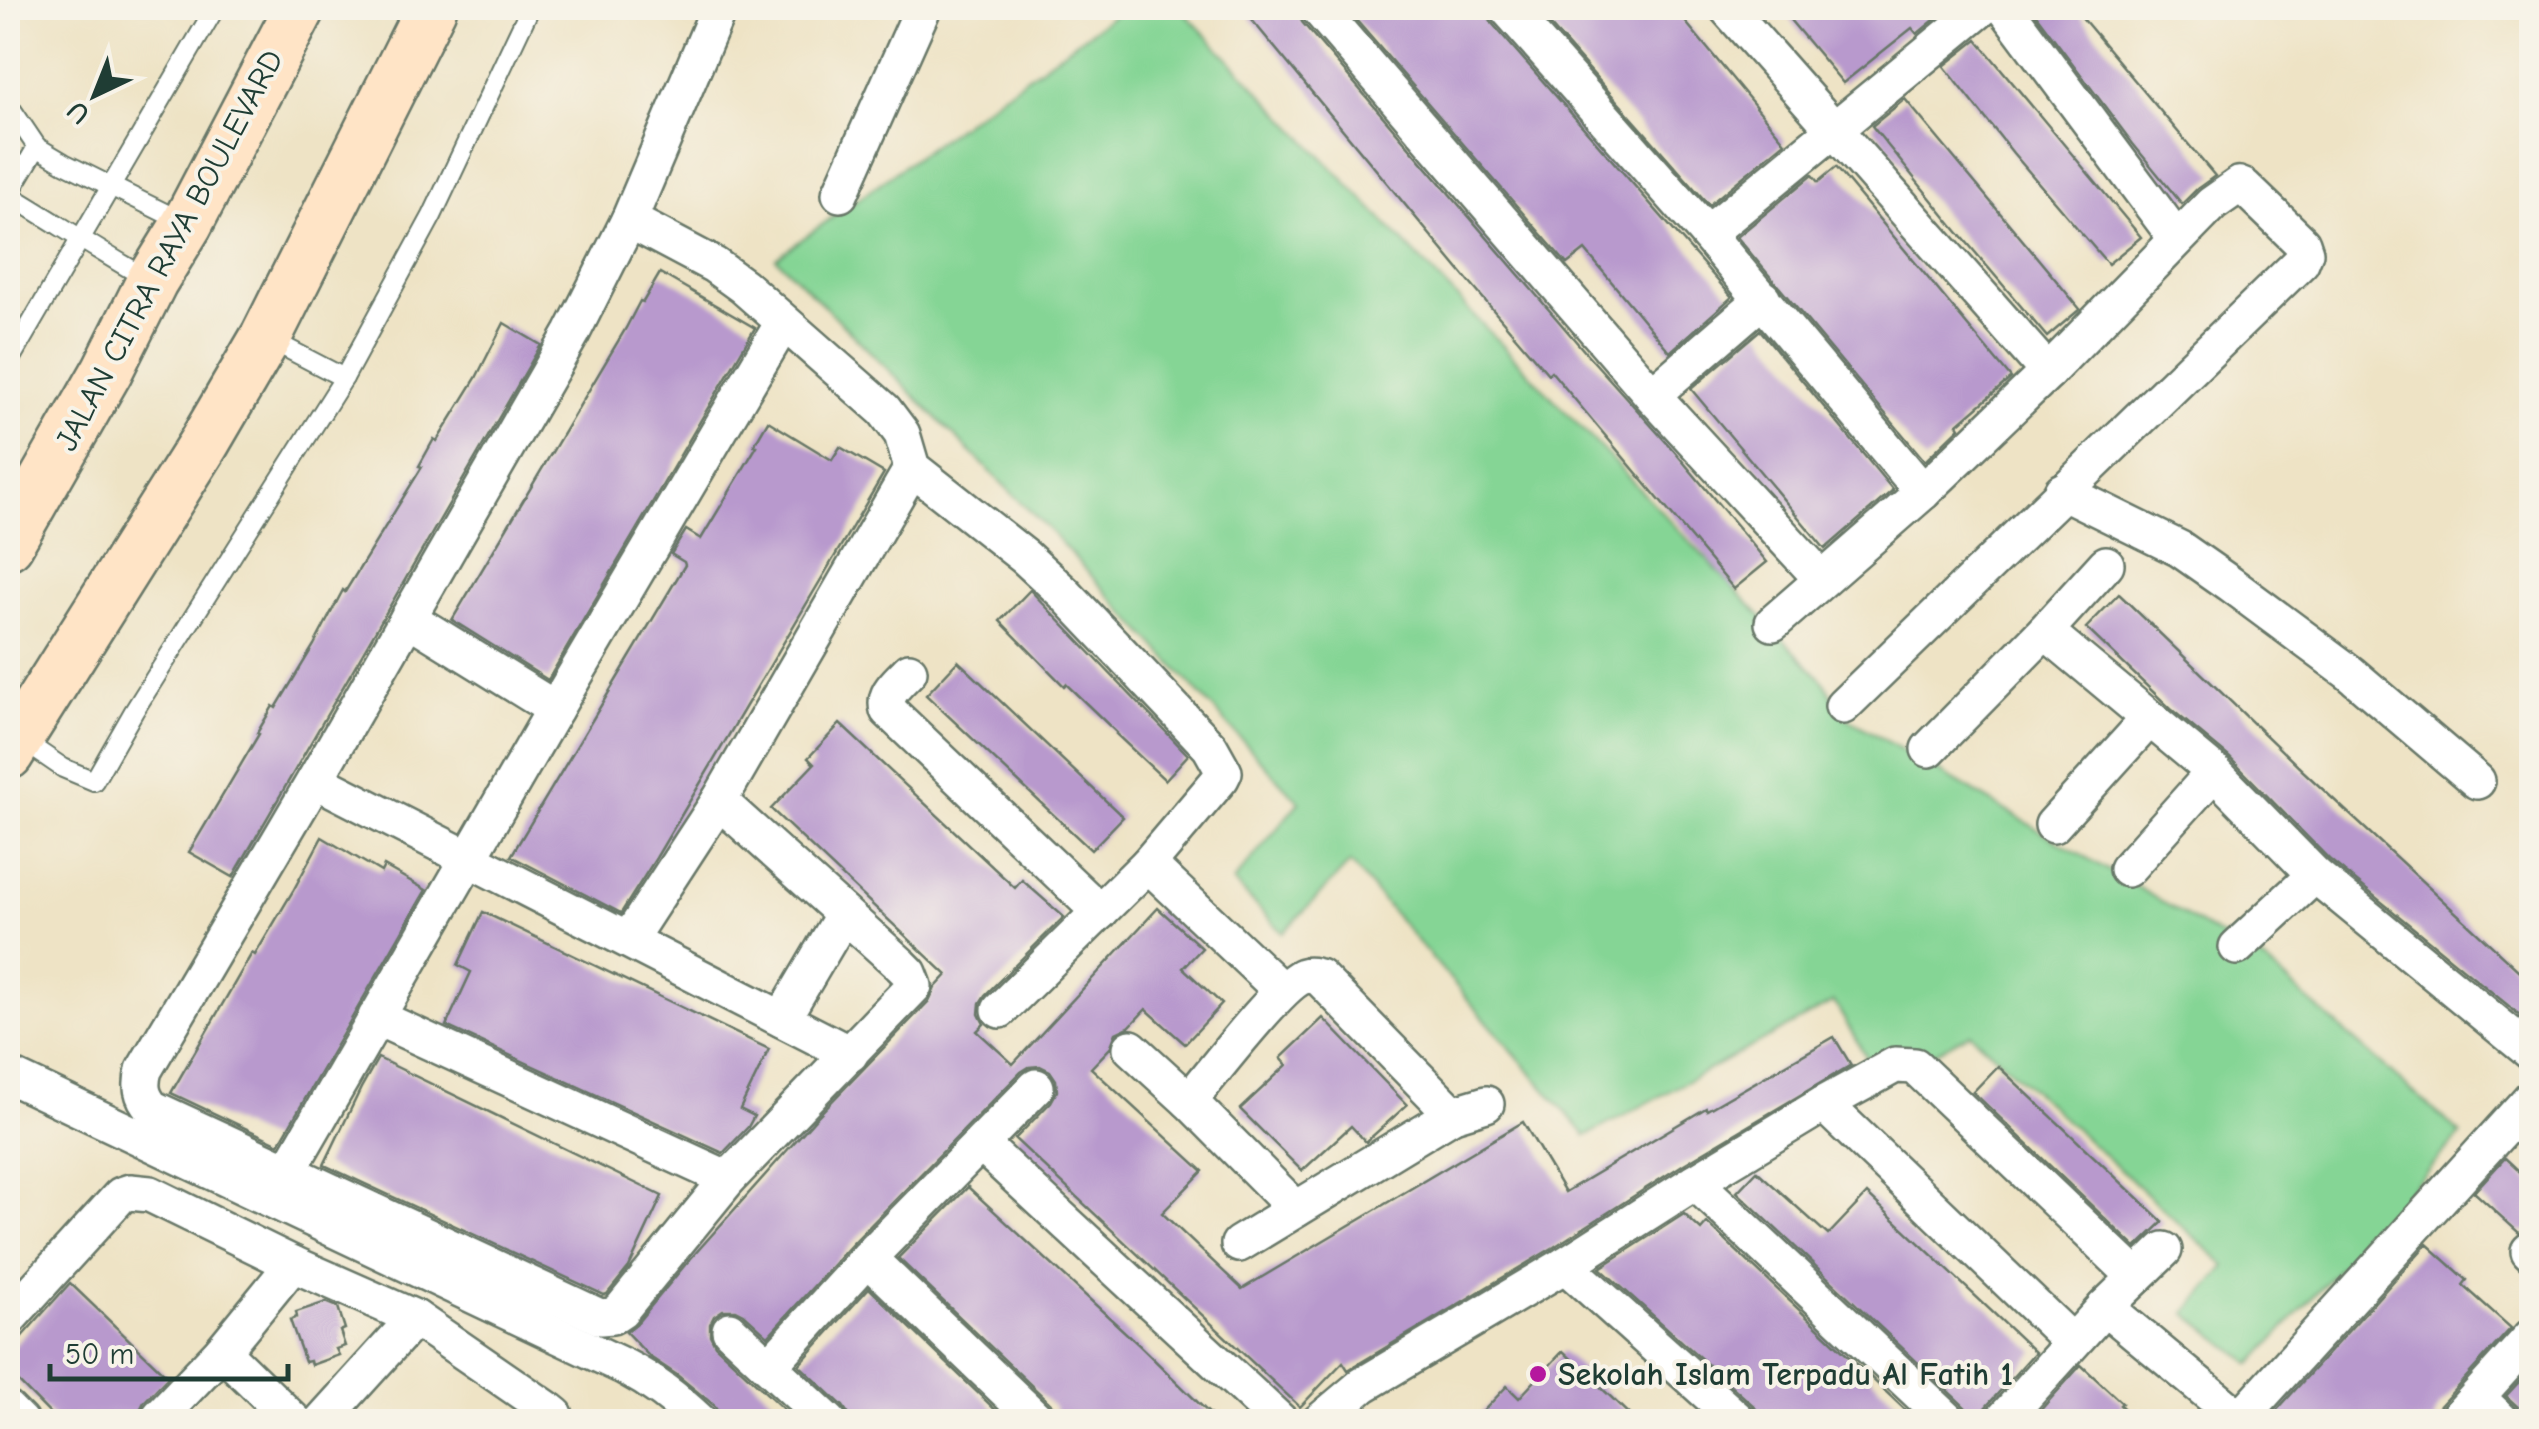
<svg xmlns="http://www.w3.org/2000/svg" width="2539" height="1429" font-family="'Comic Neue',sans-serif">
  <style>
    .green { fill: #85d595; stroke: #528964; stroke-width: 2.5 }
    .building { fill: #b899cd }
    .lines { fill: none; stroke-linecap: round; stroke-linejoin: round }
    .lane-casing { stroke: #677767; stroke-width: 22 }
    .street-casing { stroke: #677767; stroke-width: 40 }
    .secondary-casing { stroke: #677767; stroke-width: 55 }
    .lane { stroke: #fff; stroke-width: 18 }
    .street { stroke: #fff; stroke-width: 35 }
    .secondary { stroke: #ffe4c6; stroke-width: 50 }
    .poi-dot { fill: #b5179e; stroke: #f7f3e8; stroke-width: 4 }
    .labels { text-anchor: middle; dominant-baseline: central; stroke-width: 8; stroke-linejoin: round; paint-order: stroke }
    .street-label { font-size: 32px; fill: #1f3d34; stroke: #f7f3e8 }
    .poi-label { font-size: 32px; font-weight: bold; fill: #1f3d34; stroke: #f7f3e8; text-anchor: start }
  </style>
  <rect width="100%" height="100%" fill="#f7f3e8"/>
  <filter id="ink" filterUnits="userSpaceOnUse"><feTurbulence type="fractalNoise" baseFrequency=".01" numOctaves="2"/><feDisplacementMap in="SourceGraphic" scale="20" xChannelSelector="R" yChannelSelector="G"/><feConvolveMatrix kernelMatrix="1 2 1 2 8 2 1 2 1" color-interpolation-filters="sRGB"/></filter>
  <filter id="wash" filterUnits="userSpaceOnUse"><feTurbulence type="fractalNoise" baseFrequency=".0048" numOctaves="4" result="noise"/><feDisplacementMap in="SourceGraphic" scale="40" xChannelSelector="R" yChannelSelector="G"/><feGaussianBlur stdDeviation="2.25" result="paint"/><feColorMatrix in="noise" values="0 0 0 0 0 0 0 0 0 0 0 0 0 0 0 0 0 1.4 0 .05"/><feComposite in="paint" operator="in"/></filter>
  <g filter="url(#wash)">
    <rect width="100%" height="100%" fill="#eee3c5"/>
    <path class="green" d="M1123,8H1180L1824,682L1844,716L2265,962L2461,1134L2252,1364L2186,1313L2226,1266L1970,1033L1881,1082L1834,1002L1586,1136L1350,863L1283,933L1233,882L1299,802L1051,532L776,258Z"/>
    <g id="blocks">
      <g class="building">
        <path d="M1242,8H1297L1302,22L1586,353L1674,451L1767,562L1734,589L1551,371L1548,374L1470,283Z"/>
        <path d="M1356,8H1486L1491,22L1732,297L1670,352L1585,250L1567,264L1350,13Z"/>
        <path d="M1535,8H1674L1785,142L1709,205Z"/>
        <path d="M1780,8H1949L1917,34L1912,28L1843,83Z"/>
        <path d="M2031,8H2074L2215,176L2197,189L2182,204L2133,144Z"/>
        <path d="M1977,40L2141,237L2108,264L2013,153L1944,66Z"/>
        <path d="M1905,99L2080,309L2047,337L1953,226L1872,126Z"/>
        <path d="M1836,167L2011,378L1958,424L1960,427L1925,461L1737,237L1812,175L1818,182Z"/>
        <path d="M660,273L755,328L548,680L452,620L626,328L640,301L643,302Z"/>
        <path d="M504,323L541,345L233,877L189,852L259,734L257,733L273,706L276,708L314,645L343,590L345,592L422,467L419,466L434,439L437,441L476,378Z"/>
        <path d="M1760,330L1893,490L1825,549L1691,389Z"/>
        <path d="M768,421L832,460L840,447L884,473L656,858L621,913L511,856L685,565L684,562L671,554L686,530L701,539L757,446L754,445Z"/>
        <path d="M1030,590L1188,755L1165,780L1116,734L1117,733L1091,708L1066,684L1064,686L1000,621Z"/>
        <path d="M2119,594L2303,771L2532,983V1025L2329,859L2229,757L2171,709L2086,628Z"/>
        <path d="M958,661L1123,817L1091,850L926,695Z"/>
        <path d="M840,724L1015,888L1022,880L1064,917L985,995L980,1003L979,1014L984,1024L977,1031L1013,1064L1158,908L1202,948L1183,968L1222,1004L1185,1044L1146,1009L1129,1027L1116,1033L1110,1048L1091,1068L1203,1171L1162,1213L1242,1289L1523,1122L1565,1192L1706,1108L1707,1110L1834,1037L1851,1065L1684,1164L1554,1247L1348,1370L1343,1362L1300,1407L1015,1139L1051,1102L1057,1091L1056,1080L1050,1071L1040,1066L1029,1067L1021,1072L853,1243L768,1336L744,1314L736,1310H723L714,1316L710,1324V1335L715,1345L797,1422H721L720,1415L715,1406L677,1375L650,1357L626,1332L637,1323L685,1265L815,1119L929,1001L935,988L947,975L771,809L814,764L808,758Z"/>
        <path d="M322,837L381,872L384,866L426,890L279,1144L171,1093L252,953L255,955L293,891Z"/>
        <path d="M483,912L769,1049L740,1109L754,1116L748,1127L723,1153L446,1026L471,972L458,965Z"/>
        <path d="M1323,1018L1407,1105L1366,1142L1351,1126L1302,1171L1240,1109L1287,1065L1281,1058Z"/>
        <path d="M378,1058L662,1196L629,1267L607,1294L604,1295L324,1165L361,1088Z"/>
        <path d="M1998,1066L2163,1222L2136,1248L1973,1092Z"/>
        <path d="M2505,1158L2532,1183V1230L2519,1233L2474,1192Z"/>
        <path d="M1757,1171L1828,1235L1867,1194L2035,1352L1985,1408L1980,1422H1971L1970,1415L1965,1407L1737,1192Z"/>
        <path d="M968,1187L1139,1345L1218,1422H1060L1054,1407L898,1258Z"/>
        <path d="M1684,1214L1701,1230L1707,1223L1918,1422H1761L1760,1415L1754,1406L1600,1268Z"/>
        <path d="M2427,1244L2467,1280L2463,1285L2511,1328L2438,1408L2433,1422H2266Z"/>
        <path d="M70,1283L168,1377L144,1402L139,1412L140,1422H58L8,1371V1352Z"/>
        <path d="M869,1288L1008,1422H850L849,1415L843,1406L799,1365Z"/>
        <path d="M326,1302L338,1307L345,1329L340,1331L345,1346L336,1349L339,1355L311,1365L310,1361L305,1362L290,1320L297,1317L296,1312Z"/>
        <path d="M1563,1351L1637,1422H1473L1507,1386L1519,1398Z"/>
        <path d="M2081,1365L2122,1403L2120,1405L2138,1422H2030Z"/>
        <path d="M2532,1368V1422H2524L2518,1407L2506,1396Z"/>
      </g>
    </g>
  </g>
  <g filter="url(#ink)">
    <use href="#blocks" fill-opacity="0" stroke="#677767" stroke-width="2.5"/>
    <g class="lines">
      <g class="lane-casing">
        <g id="lane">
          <path d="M8,104L37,147L64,163L185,223"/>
          <path d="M8,194C55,222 100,252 148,279"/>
          <path d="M9,194L37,147"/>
          <path d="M269,339L344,378"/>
          <path d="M8,363L215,8"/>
          <path d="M22,740L63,768L94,781L134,711L344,378L432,216L530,8"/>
        </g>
      </g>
      <g class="street-casing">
        <g id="street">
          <path d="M1318,8L1652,395L1822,579"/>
          <path d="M1507,8L1707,234L1923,492"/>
          <path d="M1727,8L2048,372"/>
          <path d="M2005,8L2177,239"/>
          <path d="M840,194L923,8"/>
          <path d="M629,220L714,265L743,286L884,410L902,434L912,468L1025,557L1064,593L1210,747L1224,772L1221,778L1148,864L1000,1010"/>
          <path d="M1707,234L1982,8"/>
          <path d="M1652,395L1763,299"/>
          <path d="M2062,491L2180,549L2230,584L2350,673L2477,781"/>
          <path d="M408,618L555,709"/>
          <path d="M1773,623L1923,492L2048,372L2212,204L2239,185L2244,187L2302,243L2305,252L2301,262L1843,706"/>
          <path d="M2045,631L2214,772L2315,875L2532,1053"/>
          <path d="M909,671C898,683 883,693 888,710L1100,912"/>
          <path d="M1929,749L2045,631L2106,564"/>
          <path d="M315,780L850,1054"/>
          <path d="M719,801L901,965L909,973L914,986L728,1179L621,1310L612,1316L600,1317L152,1108C141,1096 140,1085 144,1070L315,780L572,333L629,220L719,8"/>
          <path d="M2053,825L2149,719"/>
          <path d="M1148,864L1282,991"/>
          <path d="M2127,869L2214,772"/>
          <path d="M629,939L719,801L912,468"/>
          <path d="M2237,947L2315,875"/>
          <path d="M376,1017L728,1179"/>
          <path d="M782,1019L844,914"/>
          <path d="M1131,1048L1189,1101L1296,1209"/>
          <path d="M8,1075L625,1367C654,1382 676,1399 700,1422"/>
          <path d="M1189,1101C1210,1076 1279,985 1303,976C1310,974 1313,976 1319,977L1453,1114"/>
          <path d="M1824,1104L2072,1342"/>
          <path d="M981,1144L1281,1422"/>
          <path d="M288,1171L555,709L783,323"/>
          <path d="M1695,1182L1950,1422"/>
          <path d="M1239,1244L1453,1114L1486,1104"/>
          <path d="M2529,1251L2532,1254"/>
          <path d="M868,1258L1039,1422"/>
          <path d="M1565,1265L1740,1422"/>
          <path d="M2105,1307L2244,1422"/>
          <path d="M8,1319L121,1195L130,1192L150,1194L293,1264L415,1318L550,1411L555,1415V1422"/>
          <path d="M730,1330L829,1422"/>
          <path d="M222,1351L295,1422"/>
          <path d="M769,1366L868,1258L1036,1087"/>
          <path d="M2477,1397L2503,1422"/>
          <path d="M8,1410L20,1422"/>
          <path d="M160,1416L222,1351L293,1264"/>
          <path d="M321,1422L415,1318"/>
          <path d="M1319,1422L1363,1385L1565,1265L1695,1182L1824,1104L1895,1065L1915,1066L2136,1277"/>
          <path d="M2001,1422L2105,1307L2164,1250"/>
          <path d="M2237,1422L2532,1097"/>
          <path d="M2454,1422L2532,1336"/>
        </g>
      </g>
      <g class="secondary-casing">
        <g id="secondary">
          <path d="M8,544L107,371L152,281L187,224L300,8"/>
          <path d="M8,754L204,443L266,337L431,8"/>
        </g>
      </g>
      <use href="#lane" class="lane"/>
      <use href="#street" class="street"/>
      <use href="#secondary" class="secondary"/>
    </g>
  </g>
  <circle class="poi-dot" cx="1538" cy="1374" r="10"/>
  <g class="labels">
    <g class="street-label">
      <text transform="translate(169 250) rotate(-62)">JALAN CITRA RAYA BOULEVARD</text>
    </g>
    <g class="poi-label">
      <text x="1558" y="1374">Sekolah Islam Terpadu Al Fatih 1</text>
    </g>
  </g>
  <rect width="2539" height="1429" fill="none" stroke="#f7f3e8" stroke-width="40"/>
  <g transform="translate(95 95) rotate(223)" stroke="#f7f3e8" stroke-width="8" paint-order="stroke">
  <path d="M0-8L18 38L0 25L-18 38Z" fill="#1f3d34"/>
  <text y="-15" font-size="28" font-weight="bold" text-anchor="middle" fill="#1f3d34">U</text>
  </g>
  <path d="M50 1364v15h238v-15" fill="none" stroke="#1f3d34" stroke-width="5"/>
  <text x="65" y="1364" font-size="30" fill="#1f3d34" stroke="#f7f3e8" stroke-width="8" paint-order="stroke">50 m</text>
</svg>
